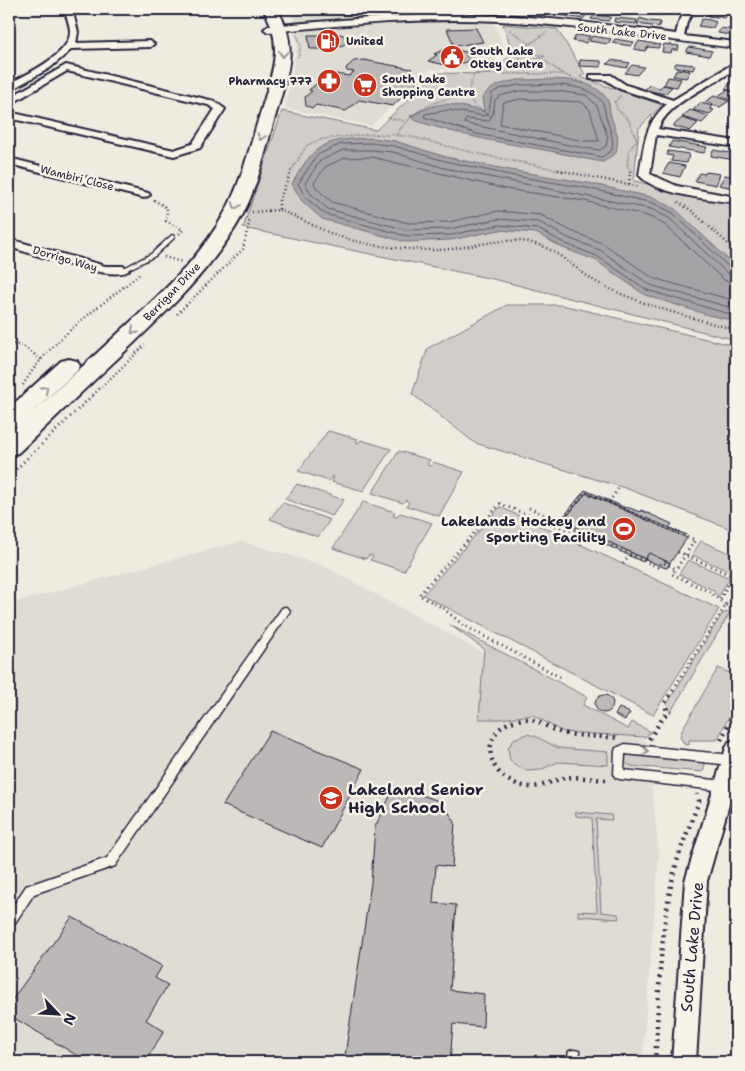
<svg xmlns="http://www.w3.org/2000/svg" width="745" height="1071" font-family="'Shantell Sans',sans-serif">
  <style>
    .built { fill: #dfdcd4 }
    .green { fill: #d1cdc9; stroke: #7a7882 }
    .water { fill: #a6a3a6; stroke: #716f7b }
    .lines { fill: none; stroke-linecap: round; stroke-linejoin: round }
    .shore { stroke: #575666; stroke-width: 1 }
    .building { fill: #bbb8b7; stroke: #22223b }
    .lane-casing { stroke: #22223b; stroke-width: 3 }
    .street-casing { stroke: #22223b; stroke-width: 4 }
    .primary-casing { stroke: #22223b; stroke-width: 4 }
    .path-far3 { stroke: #22223b; stroke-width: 2; stroke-dasharray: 0.5 2; stroke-linecap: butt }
    .path-far2 { stroke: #22223b; stroke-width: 2.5; stroke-dasharray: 1 3; stroke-linecap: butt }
    .path-far1 { stroke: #22223b; stroke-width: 3; stroke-dasharray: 1 4; stroke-linecap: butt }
    .path { stroke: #22223b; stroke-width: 4.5; stroke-dasharray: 2 5; stroke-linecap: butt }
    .lane { fill: #f7f3e8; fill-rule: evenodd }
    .street { fill: #f7f3e8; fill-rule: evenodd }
    .primary { fill: #f7f3e8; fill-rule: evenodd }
    .oneway { stroke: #97959a }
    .labels { text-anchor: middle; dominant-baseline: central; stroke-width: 5; stroke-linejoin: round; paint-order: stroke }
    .far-street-label { font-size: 11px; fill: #22223b; stroke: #f7f3e8 }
    .far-poi-label { font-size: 11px; font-weight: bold; fill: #22223b; stroke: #f7f3e8; text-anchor: start }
    .poi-label { font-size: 14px; font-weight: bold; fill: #22223b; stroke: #f7f3e8; text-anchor: end }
    .near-poi-label { font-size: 16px; font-weight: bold; fill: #22223b; stroke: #f7f3e8; text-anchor: start }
    .near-street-label { font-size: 16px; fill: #22223b; stroke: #f7f3e8 }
  </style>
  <rect width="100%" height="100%" fill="#eeebe1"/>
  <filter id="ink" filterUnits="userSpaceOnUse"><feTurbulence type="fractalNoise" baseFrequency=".02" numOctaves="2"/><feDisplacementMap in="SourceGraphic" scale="10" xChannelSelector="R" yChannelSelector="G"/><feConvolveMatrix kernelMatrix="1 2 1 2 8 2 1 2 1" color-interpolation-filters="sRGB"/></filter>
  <g filter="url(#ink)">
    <g class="built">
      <path d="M285,9H357L364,17L301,22L296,21Z"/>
      <path d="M416,21L493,23L506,51L481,70L431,69L371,126L285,108L297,45L294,31Z"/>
      <path d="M241,541L322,565L647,742L659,855L642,1062H9V604Z"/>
    </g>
    <g class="green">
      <path d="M503,24L557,29L585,74L580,77L662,105L639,128L634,181L736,203V340L493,279L243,228L282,111L376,130L437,73L487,74L513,54Z"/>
      <path d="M507,305H562L736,346V531L625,488L475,443L412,394L428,348Z"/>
      <path d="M328,431L358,439L356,442L358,443L361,440L391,449L363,491L332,482L334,477L332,476L329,481L298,471Z"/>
      <path d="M399,451L430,460L427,465L431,466L433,462L464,472L439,516L407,506L409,502L406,500L403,503L372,493Z"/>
      <path d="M297,484L344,500L332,516L285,499Z"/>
      <path d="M363,502L395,512L393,516L396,517L400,513L432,523L404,571L370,560L373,556L369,555L366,559L333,548Z"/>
      <path d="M282,503H283L330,520L318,537L270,519Z"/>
      <path d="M500,507L719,609L653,715L423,595Z"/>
      <path d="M701,541L736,556V568L733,573L692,555Z"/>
      <path d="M688,560L730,578L718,597L713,590L679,574Z"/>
      <path d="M731,611L670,713L667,704L722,614Z"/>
      <path d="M450,625L587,697L583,705L628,729L632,722L651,732L645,737L563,732L533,715L499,719H479L484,649Z"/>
      <path d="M736,667V703L717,740H689V745H685L680,737L682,730L718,668L732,674Z"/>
      <path d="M527,734L535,736L558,748L608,752V765L558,762L540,770L527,771L514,765L510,760L508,748L514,739Z"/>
      <path d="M627,755L703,761H706L703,772L631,766L625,763L624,758Z"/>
      <path d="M575,812L611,815L612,820L596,819L601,912L618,914L619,919L578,916V911L597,912L592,818L576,816Z"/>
    </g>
    <g class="water">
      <path d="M518,80C544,80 593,73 608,101C610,105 609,111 611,116C616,134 620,132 616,153L603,162C581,159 560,152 539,149C495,142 455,134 414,120L410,116C447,98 446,104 484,111L482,98C491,85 503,83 518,80Z"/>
      <path d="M373,138L395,141L446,157L510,170L588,183L655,198L675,209L736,267V321L708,315L645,295L595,260L563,248L536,233L499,230L451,240L406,242L322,219L302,201L292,184C315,142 326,139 373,138Z"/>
    </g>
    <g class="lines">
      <g class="shore">
        <path d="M519,85C542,85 591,80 603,104C605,109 605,115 607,120C610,130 614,138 612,150L602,157L477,134L424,117L425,114L448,110L485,116L489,111L492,93L500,89Z"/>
        <path d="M520,91H556L586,95L597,106L608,137L606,146L600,150L583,148L464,123L466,119L489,121L493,114L495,100L500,96Z"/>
        <path d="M521,99L582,102L590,110L599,141H584L500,124L503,103Z"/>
        <path d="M736,270L731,269L673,213L653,203L587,188L509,175L445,161L394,146L372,143L341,144L317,155L298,184L306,198L325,214L407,236L451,235L499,225L538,229L566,244L597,256L647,290L736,316"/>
        <path d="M736,276L727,273L669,218L651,209L444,168L393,152L372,150H343L320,161L305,183L311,194L328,209L407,230L450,229L498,219L539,222L568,238L600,250L650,285L736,309"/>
        <path d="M736,284L724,280L665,225L648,216L585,201L506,189L372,157L344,158L325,167L314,183L317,189L332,202L408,223L449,222L498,211L541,215L571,231L604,244L653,278L736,301"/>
      </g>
    </g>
    <g class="building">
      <path d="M337,9H352L356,14L342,15Z"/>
      <path d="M652,9H664L660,15L648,14Z"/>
      <path d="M711,9L723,11L721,15H726L725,18L708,16Z"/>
      <path d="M564,11L587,14L583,19L560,15Z"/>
      <path d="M594,15L611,17L608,21L591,19Z"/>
      <path d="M615,18L637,20L636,24L614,22Z"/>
      <path d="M640,18L649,21L661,22L658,27L637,24Z"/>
      <path d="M702,19L710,20L716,22L713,28L698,26Z"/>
      <path d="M476,28L483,42L454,46L447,29Z"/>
      <path d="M721,28L736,30V36L718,33Z"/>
      <path d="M340,34L349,37L346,38L350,40L343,45L335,47L322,46V49H310L308,35H320V39H327Z"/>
      <path d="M576,35L590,36L586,43L573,41Z"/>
      <path d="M592,36L611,39L608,44L589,41Z"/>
      <path d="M615,39L634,42L631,46L612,43Z"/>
      <path d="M639,41L660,45L658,48L648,47L645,51L634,49Z"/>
      <path d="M664,44L679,46L678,50H672L671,53L662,52Z"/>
      <path d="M689,47L712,51L709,56L686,52Z"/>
      <path d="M448,48L470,53L466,56L473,57L464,63L457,62L450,66L428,61L437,55L434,54Z"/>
      <path d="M364,60L412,69L405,76L420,79L393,106L359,100L346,111L316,105L313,108L306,106L305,97L312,91L309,90L327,75L336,74L349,76L354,72L347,71L346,68L354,61Z"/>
      <path d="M580,60L601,61V67L579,66Z"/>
      <path d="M611,60L630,63L626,68L607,64Z"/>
      <path d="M676,63L695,65L693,70L674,67Z"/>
      <path d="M632,65L644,67L637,75L625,73Z"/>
      <path d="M677,69L690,71L686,78L673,76Z"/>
      <path d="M668,77L681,79L677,87L664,85Z"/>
      <path d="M730,83L736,85V92L725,89Z"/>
      <path d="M649,85L660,88L663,85L672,87L665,94L645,90Z"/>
      <path d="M727,90L736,93V96L731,100L718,96Z"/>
      <path d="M714,96L729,101L720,107L705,102Z"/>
      <path d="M700,103L713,106L710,109L714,110L710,114L693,110Z"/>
      <path d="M690,110L709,116L702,123L682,117Z"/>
      <path d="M682,118L698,123L690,131L673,126Z"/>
      <path d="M672,141L707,147L704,153L669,147Z"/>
      <path d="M713,150L736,154L735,160L711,156Z"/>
      <path d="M668,151L689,154L687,163L671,161L673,156L667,155Z"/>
      <path d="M669,163L685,166L680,177L663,173Z"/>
      <path d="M706,172L720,174L716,185L695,181L699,173L705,174Z"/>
      <path d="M725,175L736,177L733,188L719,185Z"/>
      <path d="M585,490L626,508L627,507L640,512L641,510L672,524L669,528L686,535L586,493L563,521L561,520Z"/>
      <path d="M586,493L685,537L687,538L670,563L649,553L645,559L563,521Z"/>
      <path d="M602,539L645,559L643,562L600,542Z"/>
      <path d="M649,553L670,563L667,568L663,567L645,559Z"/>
      <circle cx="604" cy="704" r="9"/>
      <path d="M619,708L630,713L625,720L615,715Z"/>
      <path d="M270,731L364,769L322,848L223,805Z"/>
      <path d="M395,786L442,802L455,822L452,867L436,865L433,903L456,905L450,990L484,994L483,1027L453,1024L450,1062H344L371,883L375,827Z"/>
      <path d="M72,917L162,966L155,978L168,985L146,1020L164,1031L145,1062H88L9,1015V1004Z"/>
    </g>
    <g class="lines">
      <g class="lane-casing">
        <g id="lane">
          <path d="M172,235L174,236V238L155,256L123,272L120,270L151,254Z"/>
          <path d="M285,607L288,608L290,611L288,614L115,866L34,894L13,926L9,928V912L26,886L107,858L282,608Z"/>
          <path d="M625,744L731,755L735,757L736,760L735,763L731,765L625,754L624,770L724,781L728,783L729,786L728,789L724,791L619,779L615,777L614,774L615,751L616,748Z"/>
          <path d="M574,1050L579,1051L580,1056V1062H568V1056L569,1051Z"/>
        </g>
      </g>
      <g class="street-casing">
        <g id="street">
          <path d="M64,9H72L78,32L76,43L150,41L154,44L150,47L72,49L50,68L9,91V84C26,74 70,55 70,32C70,24 66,16 64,9Z"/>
          <path d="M687,9H695L687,22L684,36L736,42V48C657,39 579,25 499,21C422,17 345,25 268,32L264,29L268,26C333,21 399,14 465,14C535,15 606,25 676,34L679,22Z"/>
          <path d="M736,62V69C713,85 668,102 658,129L736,141V147L656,135L650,174L677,186L736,197V203C710,199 656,195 639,175C644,148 644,123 667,104L620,89L606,80L590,79V75H611L626,85L673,100Z"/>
          <path d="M66,65L214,101L225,109L200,148L174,156L9,118V112L174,150L192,144L215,109L208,105L67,71L9,105V98Z"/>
          <path d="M9,158L148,193L150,195L144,198L9,164Z"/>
          <path d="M9,239L105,266H123L129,270C117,284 28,252 9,247Z"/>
          <path d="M736,740V780L707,881L696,1062H672L685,881L726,748L729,742Z"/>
        </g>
      </g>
      <g class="primary-casing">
        <path id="primary" d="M263,9H277C300,46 287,75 276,114C266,147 259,183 243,214C212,271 163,315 117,359C83,390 51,422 18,453L9,455V434L17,426L9,428V408L61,361L69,359L77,361L80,366L77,371L26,418C59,388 92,358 124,328C161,294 199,259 224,214C242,182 250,145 261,111C272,73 285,45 263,9Z"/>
      </g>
      <g class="path-far3">
        <path d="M510,30L529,43"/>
        <path d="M297,35L301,45L298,58"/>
        <path d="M525,53L524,49L527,46L547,32"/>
        <path d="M542,59L563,74L584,83"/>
        <path d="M495,72L545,56L531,52L517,58L524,62"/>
        <path d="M620,96L615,102L617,109L628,119L637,140L629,150L627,166L631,171"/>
        <path d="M490,116L475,106L467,95L474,74H563"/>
        <path d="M388,118L404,121"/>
        <path d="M397,134C414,108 438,99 467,95"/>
        <path d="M291,171L307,145L322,139L374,134L408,136L474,153L564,171"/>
      </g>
      <g class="path-far2">
        <path d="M558,170L640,187"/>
        <path d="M629,184L630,170"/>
        <path d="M154,200L167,208L166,221L183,230L179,234"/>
        <path d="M678,202L692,211L736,251"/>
        <path d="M279,210C299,217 318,229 338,236C367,246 400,249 431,250C465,251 499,235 532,243C559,249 577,272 600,284C643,306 690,317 736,330"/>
        <path d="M252,212L279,210V200L292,170"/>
        <path d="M164,257L182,262"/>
        <path d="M177,314L243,249L250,219"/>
        <path d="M9,343L23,346L42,360"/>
        <path d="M23,385C50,339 101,306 141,273"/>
        <path d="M93,395L145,345"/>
      </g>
      <g class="path-far1">
        <path d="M9,476L94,394"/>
        <path d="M609,502L618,489"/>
        <path d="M529,508L561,522L585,492L695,540L676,569"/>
        <path d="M561,522L578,530"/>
        <path d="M580,544L589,535"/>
        <path d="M678,552L733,576L736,571"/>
        <path d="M623,564L631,554"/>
        <path d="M720,599L733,576"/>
        <path d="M726,605L736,609"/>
        <path d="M560,677L463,625L443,608L419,595L500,504L564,529L581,532L658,567L662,562L676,569L672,574L708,591L726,605L674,688"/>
      </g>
      <g class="path">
        <path d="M649,739L667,712L665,703L675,687"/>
        <path d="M721,740L736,709"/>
        <path d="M606,780C592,779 578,776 564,778C550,781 538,790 523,786C482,777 477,724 524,719C538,718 549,730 563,733C581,737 601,736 620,738"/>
        <path d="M655,1062C659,1000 659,937 673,877C679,850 690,826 699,801L697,794"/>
      </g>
      <use href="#lane" class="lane"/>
      <use href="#street" class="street"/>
      <use href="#primary" class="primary"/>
    </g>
    <defs><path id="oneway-chevron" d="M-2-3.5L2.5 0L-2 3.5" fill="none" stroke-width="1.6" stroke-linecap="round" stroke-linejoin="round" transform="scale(1.25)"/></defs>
    <g class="oneway">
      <use href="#oneway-chevron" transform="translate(283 54) rotate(95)"/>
      <use href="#oneway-chevron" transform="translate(261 137) rotate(108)"/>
      <use href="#oneway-chevron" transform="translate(236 206) rotate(111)"/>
      <use href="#oneway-chevron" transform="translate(134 331) rotate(137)"/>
      <use href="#oneway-chevron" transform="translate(45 389) rotate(-42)"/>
      <use href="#oneway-chevron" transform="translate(645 751) rotate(6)"/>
    </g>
  </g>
  <defs>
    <g id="fuel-disc" transform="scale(1.25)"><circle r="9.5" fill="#c8321e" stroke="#f7f3e8"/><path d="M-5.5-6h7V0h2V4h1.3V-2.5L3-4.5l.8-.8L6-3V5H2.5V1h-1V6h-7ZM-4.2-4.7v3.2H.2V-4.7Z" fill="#fff"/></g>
    <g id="civic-disc" transform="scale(1.25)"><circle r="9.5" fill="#c8321e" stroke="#f7f3e8"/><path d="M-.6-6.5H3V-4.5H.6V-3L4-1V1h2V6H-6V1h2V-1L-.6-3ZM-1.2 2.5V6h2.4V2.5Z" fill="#fff"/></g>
    <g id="pharmacy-disc" transform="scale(1.25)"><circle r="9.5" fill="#c8321e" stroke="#f7f3e8"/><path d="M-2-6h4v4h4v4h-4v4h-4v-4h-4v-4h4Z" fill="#fff"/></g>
    <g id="supermarket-disc" transform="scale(1.25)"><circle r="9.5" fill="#c8321e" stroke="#f7f3e8"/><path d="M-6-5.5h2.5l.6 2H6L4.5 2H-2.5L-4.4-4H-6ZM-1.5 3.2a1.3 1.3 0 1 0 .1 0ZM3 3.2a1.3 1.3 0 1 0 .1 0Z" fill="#fff"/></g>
    <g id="stadium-disc" transform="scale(1.25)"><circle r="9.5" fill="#c8321e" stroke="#f7f3e8"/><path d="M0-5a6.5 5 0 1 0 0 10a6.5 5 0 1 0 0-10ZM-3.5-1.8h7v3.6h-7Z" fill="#fff"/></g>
    <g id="school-disc" transform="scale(1.25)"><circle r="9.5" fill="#c8321e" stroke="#f7f3e8"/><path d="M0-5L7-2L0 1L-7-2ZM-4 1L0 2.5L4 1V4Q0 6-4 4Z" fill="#fff"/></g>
  </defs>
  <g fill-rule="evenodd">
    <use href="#fuel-disc" x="328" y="41"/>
    <use href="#civic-disc" x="452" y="57"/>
    <use href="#pharmacy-disc" x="329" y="81"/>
    <use href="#supermarket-disc" x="365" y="85"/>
    <use href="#stadium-disc" x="624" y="529"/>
    <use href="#school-disc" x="331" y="798"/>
  </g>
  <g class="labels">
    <g class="far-street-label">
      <text transform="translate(622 32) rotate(6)">South Lake Drive</text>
      <text transform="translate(77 178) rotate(14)">Wambiri Close</text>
      <text transform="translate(65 259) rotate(16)">Dorrigo Way</text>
      <text transform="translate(172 292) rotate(-46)">Berrigan Drive</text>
    </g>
    <g class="far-poi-label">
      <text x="346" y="41">United</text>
      <text x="470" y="51">South Lake<tspan x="470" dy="13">Ottey Centre</tspan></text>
      <text x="382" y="79">South Lake<tspan x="382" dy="13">Shopping Centre</tspan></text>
      <text x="312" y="81" text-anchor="end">Pharmacy 777</text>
    </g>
    <g class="poi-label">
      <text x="606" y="521">Lakelands Hockey and<tspan x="606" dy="16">Sporting Facility</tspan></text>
    </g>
    <g class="near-poi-label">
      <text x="348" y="789">Lakeland Senior<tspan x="348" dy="18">High School</tspan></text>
    </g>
    <g class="near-street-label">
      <text transform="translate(692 947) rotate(-85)">South Lake Drive</text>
    </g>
  </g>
  <rect width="745" height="1071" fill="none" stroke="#f7f3e8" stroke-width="30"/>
  <rect x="15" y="15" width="715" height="1041" fill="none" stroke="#22223b" stroke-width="2" filter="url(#ink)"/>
  <g transform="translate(58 1014) rotate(115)" stroke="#f7f3e8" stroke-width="4" paint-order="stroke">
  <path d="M0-4L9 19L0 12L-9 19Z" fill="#22223b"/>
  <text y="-8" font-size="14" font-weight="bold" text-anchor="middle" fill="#22223b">N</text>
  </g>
</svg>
